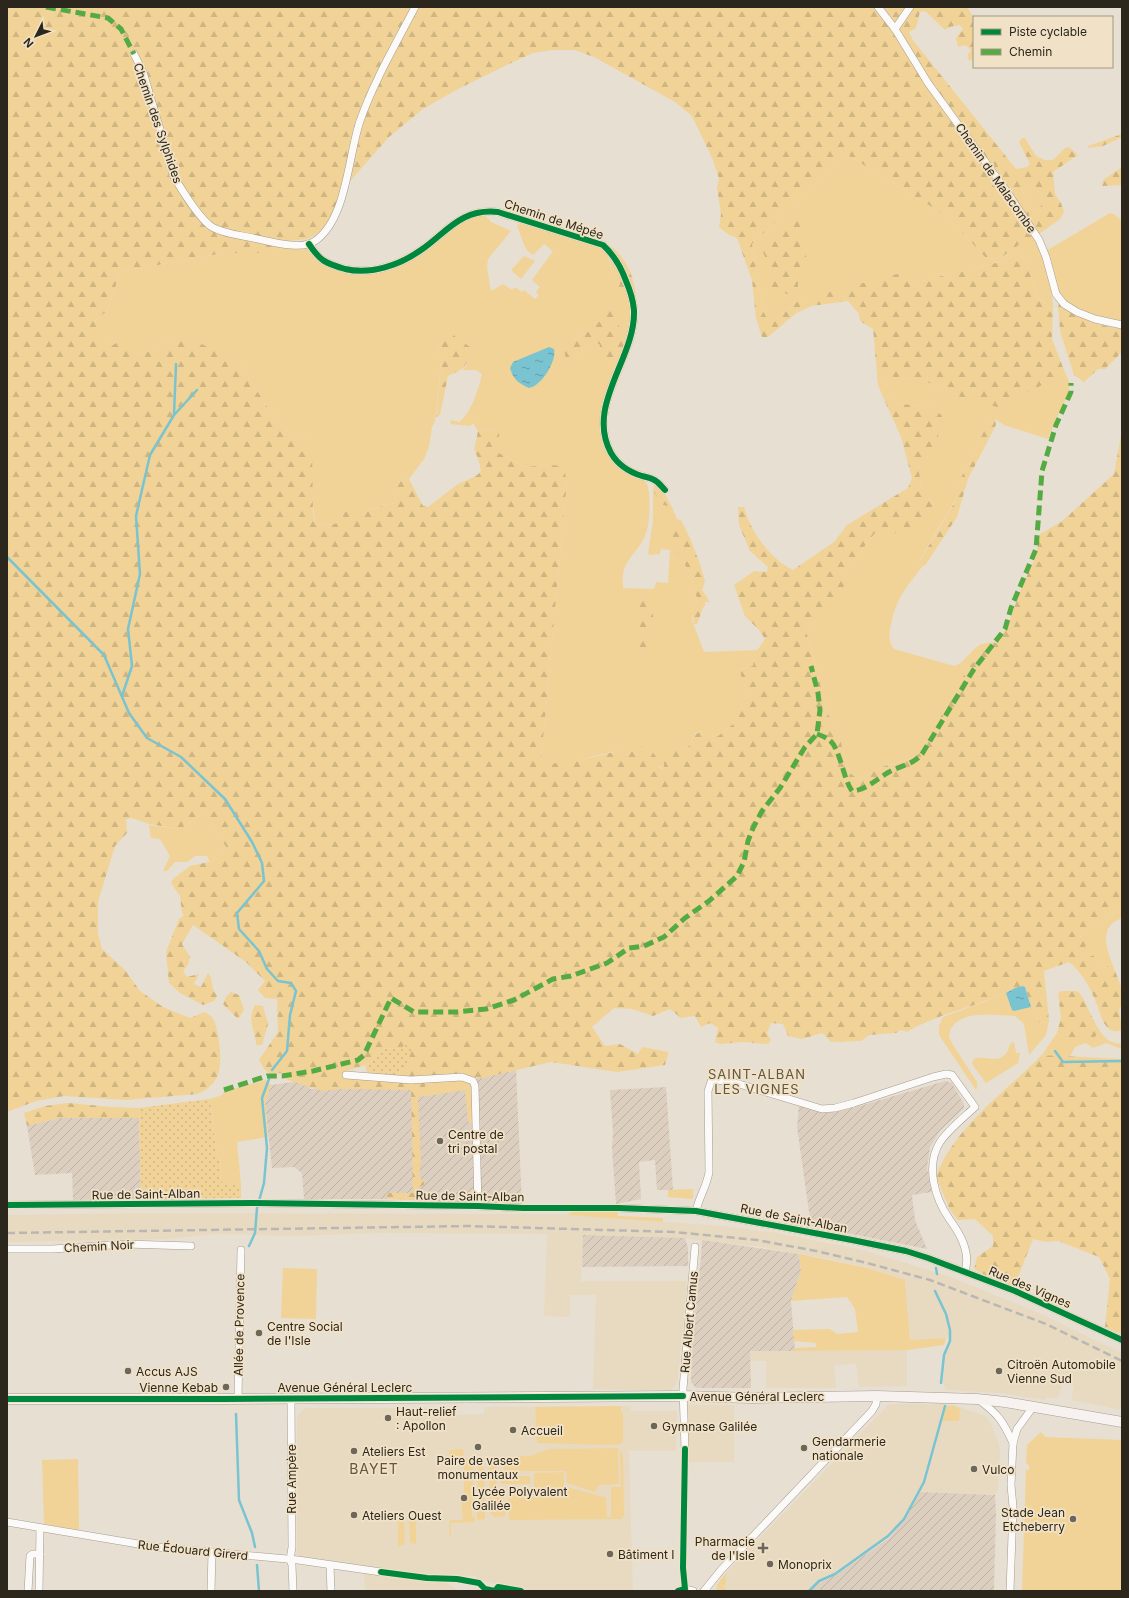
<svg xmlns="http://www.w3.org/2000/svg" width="1129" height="1598" font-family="Inter,sans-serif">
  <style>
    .built { fill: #e8dac1 }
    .industrial { fill: url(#industrial-furrows) }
    .grass { fill: #f1d397 }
    .forest { fill: url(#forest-firs); fill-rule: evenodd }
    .garden { fill: url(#garden-dots) }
    .water { fill: url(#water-ripples) }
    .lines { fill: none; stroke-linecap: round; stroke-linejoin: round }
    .stream { stroke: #7ac3d0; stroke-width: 2.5 }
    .minor-casing { stroke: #a39d92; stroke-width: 8 }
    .secondary-casing { stroke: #a39d92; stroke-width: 11 }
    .minor { stroke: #fbfaf8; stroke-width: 7 }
    .secondary { stroke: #f7f2ef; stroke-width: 10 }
    .rail { stroke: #b9b7b4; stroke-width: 2.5; stroke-dasharray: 8 4; stroke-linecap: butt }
    .quiet { stroke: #54aa43; stroke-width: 5; stroke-dasharray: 10 5; stroke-linecap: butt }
    .cycleway-casing { stroke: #f1e2c7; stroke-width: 8 }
    .cycleway { stroke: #00873e; stroke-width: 6 }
    .poi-dot { fill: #6d675b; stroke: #f1e2c7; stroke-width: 1.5 }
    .labels { text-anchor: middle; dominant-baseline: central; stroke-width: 3.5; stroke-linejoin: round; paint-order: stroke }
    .street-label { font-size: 12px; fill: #2c271c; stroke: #f1e2c7 }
    .poi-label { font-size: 12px; fill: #2c271c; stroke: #f1e2c7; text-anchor: start }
    .neighbourhood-label { font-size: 13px; letter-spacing: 1px; fill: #62563e; stroke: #f1e2c7 }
    .quarter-label { font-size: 14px; letter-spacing: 1px; fill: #62563e; stroke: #f1e2c7 }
  </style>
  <defs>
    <pattern id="industrial-furrows" width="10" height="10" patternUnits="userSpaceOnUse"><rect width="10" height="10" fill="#ddcfc0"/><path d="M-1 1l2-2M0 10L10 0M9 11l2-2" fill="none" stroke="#beb2a4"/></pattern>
    <pattern id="forest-firs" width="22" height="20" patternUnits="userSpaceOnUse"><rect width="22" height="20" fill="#f1d397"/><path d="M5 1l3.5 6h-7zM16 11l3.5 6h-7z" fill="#cfb582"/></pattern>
    <pattern id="garden-dots" width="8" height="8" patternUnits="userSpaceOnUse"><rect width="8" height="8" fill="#f1d397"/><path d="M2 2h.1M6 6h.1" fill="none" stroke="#cfb582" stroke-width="1.8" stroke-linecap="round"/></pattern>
    <pattern id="water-ripples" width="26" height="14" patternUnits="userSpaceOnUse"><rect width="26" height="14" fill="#7ac3d0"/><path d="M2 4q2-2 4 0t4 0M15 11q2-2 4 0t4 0" fill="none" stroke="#649ea8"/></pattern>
  </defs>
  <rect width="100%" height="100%" fill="#e7dfd1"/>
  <g class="built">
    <path d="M141,1213L557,1214L722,1226L771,1232L863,1250L948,1276L1039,1313L1122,1353V1410L1071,1400L1074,1386L1072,1385V1383L1063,1381L1059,1396L1055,1398H1046L1045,1400L1000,1393L946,1390L943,1383L945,1361L946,1353L950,1346L952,1337L910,1341L905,1280L867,1268L829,1259L761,1247L681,1238L583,1235L581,1281H687L678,1378L676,1384L671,1391L593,1389L596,1295H570V1317L544,1316L547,1234L381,1233L293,1236L217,1234L166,1239L7,1242V1215Z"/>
    <path d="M907,1350V1386L859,1387L856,1364L834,1365L836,1388H766V1361H749L750,1351Z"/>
    <path d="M889,1404H944L923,1481L903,1518L888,1535L835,1572L818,1580L806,1591H717L716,1586L723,1576Z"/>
    <path d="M687,1405H734V1462H688Z"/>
    <path d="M946,1405H954L985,1416L989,1420L998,1441L1000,1450L998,1489L995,1495L920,1492L926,1482Z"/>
    <path d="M631,1406V1411H677L676,1451H629L633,1591H534L478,1580L475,1576L422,1574L297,1556V1416L305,1408H450L451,1415L484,1414L485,1407Z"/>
    <path d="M364,1572L383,1575L389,1578L395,1575L422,1578L425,1581H439L445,1582L459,1591H365Z"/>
  </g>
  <g class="industrial">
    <path d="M516,1070L522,1205L390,1199H304L302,1173L294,1167L272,1168L265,1103L271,1085L308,1080L310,1089L452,1084Z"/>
    <path d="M945,1081L952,1083L964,1104V1108L940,1131L930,1147L927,1168L932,1192L912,1195L915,1220L927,1249L811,1226L797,1127L799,1105L812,1110L829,1113L863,1105Z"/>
    <path d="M666,1087L673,1190H657L655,1160L639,1162L641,1199L616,1204L612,1149L613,1132L610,1090Z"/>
    <path d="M59,1118H139L141,1199L73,1200L72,1173L35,1175L27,1126Z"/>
    <path d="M583,1235L685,1238L688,1248V1266L582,1267Z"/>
    <path d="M702,1240L799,1254L801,1271L791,1301L795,1351H750L751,1388H696L691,1382L693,1326L701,1257Z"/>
    <path d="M920,1492L995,1495L996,1513L994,1591H810L819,1583L836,1575L889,1538L905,1519Z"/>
  </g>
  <g class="grass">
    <path d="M846,154L948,217L987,259L1003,257L1021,242L1038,244L1050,284L1053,304H1046L1038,298L1025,259L1016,253L1004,261L909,284L907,278L799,300L775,320H768L763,311L752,244Z"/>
    <path d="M1031,184L1042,195C1040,206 1043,217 1032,224L1022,189Z"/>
    <path d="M1110,213L1114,214L1122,221V323C1102,317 1069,314 1059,293C1053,280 1050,264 1046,251Z"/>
    <path d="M484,214L491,222L511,231L488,259L487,267L491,291L503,284L512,290L515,287L522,292L524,290L535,299L539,295L536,292L540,287L532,280L553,251L544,244L533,255C523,250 522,236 517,226L519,223L599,246L608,255L611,269L629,299L631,319L626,341L618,336L602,318L592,330L574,339L573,358L595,342L600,345L602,362H610L616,369C606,395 592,424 606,451C609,457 613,464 619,468C633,476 648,474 649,493C650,506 650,524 645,536C641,547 627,558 624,570C622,575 623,582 623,588L652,589L654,588L656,582L668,583L670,550L661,549L660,554L650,555L648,553L653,521V491L663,505L672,507L677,519H676L675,550L690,573L698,602L692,612V620L704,652L758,650L754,655L753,666L739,670L748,694L742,703L737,721L718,736L706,738L701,731L695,734L687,749L679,748L664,770L640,747C628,749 615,751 603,754C587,757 555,770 541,761L567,481L551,465L524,467L499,453V430L478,431L473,423L470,426L450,424L451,420L459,422C471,414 479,388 482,374L476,370H462L467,365L437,342L441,362L435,421L432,427L429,447L424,459L409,479L399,473L398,487L394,503L365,511H346L335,524L315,525L307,440L289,433L268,408L241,365L173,338L157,350L133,354L121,340L113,345L98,338L95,321L108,310L120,272L223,253H271L276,246L307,247L308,250L314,257L328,267L388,270L408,262L419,255L465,220Z"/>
    <path d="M524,256L535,261L521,279L512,271V269Z"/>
    <path d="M1066,375C1075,388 1064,401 1059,413C1055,421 1052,430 1048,439L1004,425L995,419H990L958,484L956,499L919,561L922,567C906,588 896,598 891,625C889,634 888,641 894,649L954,666C966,663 971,648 982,644C985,643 989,643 992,642L968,668L921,752C909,762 896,762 882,767C874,770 867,776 859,780L850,773L836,726L827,713L816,666L806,631L842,590L848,567L875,533L901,528L934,506L921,486L918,462L934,408L895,403L890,396L883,397L878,385L888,378L920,379L963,398Z"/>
    <path d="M205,812L226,847L213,861L210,862L207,856H195L187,862H175L167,871H163L170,856L160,839L151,838L149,825L180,829Z"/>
    <path d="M1118,906H1122V918C1099,926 1106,946 1112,963L1104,969C1090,961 1077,946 1082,930C1100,926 1109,922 1118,906Z"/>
    <path d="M1008,991L1006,993L1031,1007L1029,1001L1033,1004L1038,1022L1047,1023L1049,1021L1046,1035L1029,1055L1024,1024L1015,1016C996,1015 961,1009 950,1030L949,1037L953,1045L977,1082V1088L976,1090L939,1035V1026L943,1017L984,1002Z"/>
    <path d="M1092,1017C1099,1030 1105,1044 1122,1044V1049L1106,1043L1093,1048L1086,1043L1075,1047L1070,1057L1042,1055L1057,1033L1061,1037L1097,1032L1089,1021Z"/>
    <path d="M1014,1042L1016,1053H1020L1018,1063L986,1083L972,1064L973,1060C983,1053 998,1066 1007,1052C1009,1049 1009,1046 1011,1043Z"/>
    <path d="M461,1078L469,1081L473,1088V1123L470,1124L468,1121L465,1090L420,1097L422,1082Z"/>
    <path d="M266,1080L271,1085L265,1103L268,1137L237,1142L241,1184H222L220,1156H217L210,1099L222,1095L225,1091Z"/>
    <path d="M693,1189V1198L691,1199L668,1197V1190Z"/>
    <path d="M576,1211H618V1216L663,1218V1222L568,1215L569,1213Z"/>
    <path d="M799,1254L867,1268L905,1280L910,1340L946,1338L944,1345L907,1350L795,1351V1348L816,1347V1343L794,1341L793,1330L829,1329L838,1334L858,1332L855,1309L847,1297L791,1301L801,1271Z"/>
    <path d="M283,1268L317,1269L316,1319L281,1318Z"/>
    <path d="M621,1406V1413H623V1441L621,1444L607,1445L537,1443L535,1407Z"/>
    <path d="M946,1406H954L960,1408L959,1421H942Z"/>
    <path d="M1041,1432L1045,1437L1122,1440V1591H1022L1026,1470H1029V1465L1026,1464L1027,1445Z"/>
    <path d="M618,1448L619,1484L599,1485L595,1492L567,1483L566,1471H519L504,1470L503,1457L530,1456L549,1449Z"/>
    <path d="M463,1449L464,1458H474L472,1516L475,1518V1522L451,1523V1537L449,1536L450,1520H463L461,1499H464V1462H449V1450Z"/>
    <path d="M620,1450L623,1456L624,1515L621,1519L509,1520L508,1488H531V1497L566,1496L568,1495L567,1487L600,1496L606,1497L607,1517H611V1487H621Z"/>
    <path d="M78,1459L79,1530L44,1524L42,1460Z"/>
    <path d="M496,1463L497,1495L503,1496L505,1502V1516L495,1517L490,1513L489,1464Z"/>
    <path d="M478,1465H482L484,1469L485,1519L477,1520Z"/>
    <path d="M564,1472V1494H534V1473Z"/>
    <rect x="501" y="1476" width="29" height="8"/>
    <path d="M398,1521L404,1522L405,1541L403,1545L398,1547Z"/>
    <path d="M409,1521H416V1544L411,1543L410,1540Z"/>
    <path d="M726,1573V1585L723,1586L724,1588H726V1591H717V1585Z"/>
  </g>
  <g class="forest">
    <path d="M7,7H967L974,18V60H969L967,56L971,50L966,45L958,47L956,38L963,29L960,25L949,27L945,30L925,11L920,12L916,28L909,32L912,39L1016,169L1027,167L1030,164L1019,142L1022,138H1025L1036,156L1045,160H1053L1065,148L1069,147L1078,155L1053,172L1055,194L1061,203L1064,212L1060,219L1039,234L1038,244L1029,247L1021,243L1002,257L987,259L948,217L846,154L752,244L763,311L768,320H775L799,300L901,273L907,278L909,284L1004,261L1016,253L1025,259L1038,298L1046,304H1053L1052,339L1066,375L1061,376L997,407L963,398L920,379L888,378L878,385L873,329L860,321L859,314L848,301L811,306L795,314L768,337H762L756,318L752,280L737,238L729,235L719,227L721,214L717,187L719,179L713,160L692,116L675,102L594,57L574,50H553L533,53L509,64L458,89L423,109L389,137L342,190L335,210L324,228L317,234L308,239L279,242L271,253H223L120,272L108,310L95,321L99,338L113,345L121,340L127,342L133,354L157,350L173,338L201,344L226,354L241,365L268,408L289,433L307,440L312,450L313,513L315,525L335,524L346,511H365L394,503L398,487L396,477L399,473L409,479L423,506L428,507L458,484L476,476L481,471L478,458L474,450L478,431L499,430V453L524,467L551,465L563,466L567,481L541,761C554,769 609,753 626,749C632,748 640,745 647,748C655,752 658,760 660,768L664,770V751L679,748L687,749L695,735L701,731L706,738L718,736L737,721L742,702L748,694L739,670L753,666L754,655L765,639L759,630L745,616L734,585L754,571L767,572L768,567L750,551L739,525L738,507H744C750,531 771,560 793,570L834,542L847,525L908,488L912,478L901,437L883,397L890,396L895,403L934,408L942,416L935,452L918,462L921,486L934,506L914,532L901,528L887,540L875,533L848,567L843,590L806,631L816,666L827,713L836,726L850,773L859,780C867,776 874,770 882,767C896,762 909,762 921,752L968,668L992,642L997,643L1009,622L1021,589L1036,556L1040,534L1061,522L1114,474L1122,430V906H1118C1109,922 1100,926 1083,930L1080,937L1087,944L1084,948L1087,955L1094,956L1097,965L1104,969L1112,963L1122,989V1007H1120C1117,1015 1124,1023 1121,1031C1116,1031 1113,1032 1109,1029C1103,1024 1100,1014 1098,1007C1091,990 1084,974 1069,962L1044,971L1049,1021L1047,1023L1038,1022L1033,1004L1029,1001L1025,987L1023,986C1009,990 996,997 982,1002C959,1011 927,1019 907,1032L901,1030L896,1033L869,1035L861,1041L831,1042L822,1033L802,1039L788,1036L783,1024L771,1023L767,1033L771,1040L768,1044L743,1042L720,1044L715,1042L718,1028L710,1023L701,1027L695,1016L681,1018L670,1009L653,1016L632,1009L614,1008L592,1027L605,1046L620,1044L638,1054L642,1047L669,1052L665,1065L617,1072L551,1062L482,1078L399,1077L401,1048L381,1049L368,1064L344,1072L343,1077L422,1082L425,1084V1087L421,1091L418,1100L421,1160L419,1177L425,1182L424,1185L419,1187V1194L416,1200L388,1199L386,1194L388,1193H413L411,1090L340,1089L322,1091L285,1079L282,1073C266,1074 267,1074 259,1060L278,1032L277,999L265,998L258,990L265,981L246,962L193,925L182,944L190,957L188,965L183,971L187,977L199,974L194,984L201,987L208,973C215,982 209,985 217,996L214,1001L203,1005L180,993L169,983L166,952L179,919L184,915L182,913L180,896L171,883L173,879L190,866L213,861L226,847L205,812L180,829L149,824L132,818L126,819L127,833L115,846L98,902V934L102,949L125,970L140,991L163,1007L190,1018L205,1012C208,1014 212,1017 214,1020C219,1033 224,1067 216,1079C212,1086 205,1091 197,1094L126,1100L64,1096L36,1101L7,1112ZM1031,184L1042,195C1040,206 1043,217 1032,224L1022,189Z"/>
    <path d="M1122,134V137L1103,146L1088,148V146Z"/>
    <path d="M1122,167V185L1102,186L1103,180Z"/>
    <path d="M798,209L803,215L799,234L808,262L798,272V291L792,296L782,292L769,295L764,288L770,271L762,249L771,235Z"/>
    <path d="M604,242C625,253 634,275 636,297L623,299L618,296V288L620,284L611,269L610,261Z"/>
    <path d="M1058,303C1076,315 1099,328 1122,328V352L1105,369H1098L1084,382L1074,375L1060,331Z"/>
    <path d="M607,306H611L619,325L618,336L626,341L616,369L610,362H602L598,358L600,345L595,342L573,358H566L564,352L574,339L592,330L602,318V311Z"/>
    <path d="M441,331L449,332L470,347C467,366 467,368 448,376L440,415L436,417L441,362L437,342Z"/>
    <path d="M990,419H995L996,425L968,479L957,517L926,564L922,567L919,562L956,500L958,484Z"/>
    <path d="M656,484L663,491L672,507L663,505L653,491L654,485Z"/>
    <path d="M676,519L681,520L690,538L701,567L705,581L702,590L707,597L709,602H705V605C701,610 700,618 697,624H694L692,612L698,602L690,573L675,550L673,543V522Z"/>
    <path d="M640,594H648L654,620L647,633L646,648L638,650L636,641L637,600Z"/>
    <path d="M1061,991H1077L1082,996L1092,1017L1089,1021L1097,1032L1096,1036L1086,1041L1061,1037L1057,1033L1061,1017L1058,994Z"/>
    <path d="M231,992L239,995L244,1010L238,1019L223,1004L226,997Z"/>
    <path d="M255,1005L263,1006L268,1024L262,1045H256C256,1030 246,1022 255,1005Z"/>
    <path d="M1042,1055L1122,1059V1334L1105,1327L1110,1279L1099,1257L1058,1241L1046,1242L1033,1239L1014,1287L981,1273L974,1269L977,1257L993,1246V1236L975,1219L958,1220L950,1210L936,1177C953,1128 1007,1091 1042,1055Z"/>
    <path d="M68,1103L112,1107L139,1108V1118H59L27,1126L24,1113L45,1106Z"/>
  </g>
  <g class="garden">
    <path d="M408,1042L413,1045L408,1062L399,1070V1077L368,1074L365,1065L368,1064L381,1049L401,1048Z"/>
    <path d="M210,1099L217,1156H220L222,1184H241V1198L141,1199L139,1108Z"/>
  </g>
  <g class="water">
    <path d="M549,347L554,349C557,360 542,386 529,388C518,383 513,379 510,368L513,362Z"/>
    <path d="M1023,986L1025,987L1031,1007L1014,1011L1012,1010L1006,993L1015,988Z"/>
  </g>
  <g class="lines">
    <g class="stream">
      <path d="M174,415L197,390"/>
      <path d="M7,557L104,655L129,713L147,738L181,757L225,799L252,842L262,863L264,881L237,913L239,929L259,951L267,969L278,981L291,983L296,991L290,1015L287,1051L272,1070"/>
      <path d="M122,696L132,666L128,629L140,574L136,516L150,455L174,415L176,364"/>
      <path d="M1055,1051L1063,1062L1122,1061"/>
      <path d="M249,1246L255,1233L257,1208L264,1183L267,1148L262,1098L269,1079"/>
      <path d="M936,1268L937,1274"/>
      <path d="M935,1291L946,1314L950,1330V1341L944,1355L941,1383"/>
      <path d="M236,1414L239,1500L252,1533L255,1547"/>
      <path d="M257,1565L259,1591"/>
      <path d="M809,1591L819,1581L835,1574L888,1536L904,1519L924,1482L945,1406"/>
    </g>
    <g class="minor-casing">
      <g id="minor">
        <path d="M878,7L895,29L928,83L1005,189L1039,240L1046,257L1056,294L1064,304L1077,312L1095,319L1122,325"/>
        <path d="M895,29L910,7"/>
        <path d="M134,54L143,72L174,177C182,190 199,219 212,227C224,234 240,235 253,238C269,241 301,251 315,241C347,219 348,156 360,121C374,81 396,44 415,7"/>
        <path d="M309,244C320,261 325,263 345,269C371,275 400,265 421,250C447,232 461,208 498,212L603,245C614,255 621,267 626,281C630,290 633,300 634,310C636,358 585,405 611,453C618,465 629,472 642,476C647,477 652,478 656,481C659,483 662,487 665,490"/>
        <path d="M346,1075L411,1080L462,1077L473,1081L475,1086L478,1206"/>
        <path d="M7,1205L252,1203L478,1206L523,1208H619L696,1211L852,1240L906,1251L928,1258L1015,1291L1122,1340"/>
        <path d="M696,1211C699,1197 707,1186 709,1172L708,1091L712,1079L739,1084L822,1109L835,1108L854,1103L933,1077L946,1074L952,1075L975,1107C963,1118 949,1129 940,1142C925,1166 935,1199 950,1220C961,1235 971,1253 965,1271"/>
        <path d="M7,1249H53L126,1244L191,1246"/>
        <path d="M291,1398L292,1547L290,1560L292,1565L293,1591"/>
        <path d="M238,1399L241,1250"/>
        <path d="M979,1400C998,1414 1003,1421 1013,1443"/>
        <path d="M685,1449L683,1389L695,1247"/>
        <path d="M7,1522L156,1547L298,1560L381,1572"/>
        <path d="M330,1566L331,1591"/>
        <path d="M685,1589L693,1591"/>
        <path d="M28,1591L30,1556L33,1554H40"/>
        <path d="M39,1591L40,1528"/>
        <path d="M211,1591L212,1552"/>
        <path d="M704,1591L721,1570L872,1411L876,1404L877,1396"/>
        <path d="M1010,1591L1013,1507L1011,1485L1013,1443L1017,1429L1033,1407"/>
      </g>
    </g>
    <g class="secondary-casing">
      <path id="secondary" d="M7,1399H225L683,1396L752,1398L877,1396L977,1399L1005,1402L1122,1422"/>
    </g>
    <use href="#minor" class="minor"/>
    <use href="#secondary" class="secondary"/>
    <path class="rail" d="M7,1233L469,1226L674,1232L757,1240L816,1251L867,1263L930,1280L1046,1324L1122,1361"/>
    <g class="quiet">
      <path d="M46,7L108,18L121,29L134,54"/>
      <path d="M817,734C820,735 825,737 828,739C840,746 843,779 852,791C865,791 878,778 889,772C900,766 914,764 922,754L974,669L1005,629L1011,608L1036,549L1042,471L1056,425L1071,392V383"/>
      <path d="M224,1090L267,1076H282L313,1071L358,1060L364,1055L391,998L414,1012H457L486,1009L514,1000L553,979L571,976L607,963L629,948L644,946L664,937L685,918L709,901L737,876L744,862L748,841L753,828L762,811L780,788L805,747L817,734L820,710L818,693L811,666"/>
    </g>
    <g class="cycleway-casing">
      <g id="cycleway">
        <path d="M309,244C320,261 325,263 345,269C371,275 400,265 421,250C447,232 461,208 498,212L603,245C614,255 621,267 626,281C630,290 633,300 634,310C636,358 585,405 611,453C618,465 629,472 642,476C647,477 652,478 656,481C659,483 662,487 665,490"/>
        <path d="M7,1205L252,1203L478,1206L523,1208H619L696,1211L852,1240L906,1251L928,1258L1015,1291L1122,1340"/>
        <path d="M7,1399H225L683,1396"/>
        <path d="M381,1572L427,1578L457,1579L479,1583L485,1589L495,1591L498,1587L521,1591"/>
        <path d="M678,1591L685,1589L683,1568L685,1449"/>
      </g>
    </g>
    <use href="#cycleway" class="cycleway"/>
  </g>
  <g class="poi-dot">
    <circle cx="440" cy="1141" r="4"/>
    <circle cx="259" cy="1333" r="4"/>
    <circle cx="128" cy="1371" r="4"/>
    <circle cx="999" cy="1371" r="4"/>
    <circle cx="226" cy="1387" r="4"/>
    <circle cx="388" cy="1418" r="4"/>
    <circle cx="654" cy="1426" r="4"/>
    <circle cx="513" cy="1430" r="4"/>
    <circle cx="478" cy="1447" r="4"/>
    <circle cx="804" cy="1448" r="4"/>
    <circle cx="354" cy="1451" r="4"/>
    <circle cx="974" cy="1469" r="4"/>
    <circle cx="464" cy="1498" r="4"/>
    <circle cx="354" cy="1515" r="4"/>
    <circle cx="1073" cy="1519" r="4"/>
    <path d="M761 1542h4v4h4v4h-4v4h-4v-4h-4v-4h4z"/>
    <circle cx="610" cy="1554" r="4"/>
    <circle cx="770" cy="1564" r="4"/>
  </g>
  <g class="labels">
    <g class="street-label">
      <text transform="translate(158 123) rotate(71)">Chemin des Sylphides</text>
      <text transform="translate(996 178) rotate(55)">Chemin de Malacombe</text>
      <text transform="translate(554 219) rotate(18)">Chemin de Mépée</text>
      <text transform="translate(146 1194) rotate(-1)">Rue de Saint-Alban</text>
      <text transform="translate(470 1196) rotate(1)">Rue de Saint-Alban</text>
      <text transform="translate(794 1218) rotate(11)">Rue de Saint-Alban</text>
      <text transform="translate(99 1246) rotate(-3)">Chemin Noir</text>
      <text transform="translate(1030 1287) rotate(23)">Rue des Vignes</text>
      <text transform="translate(689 1322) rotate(-85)">Rue Albert Camus</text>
      <text transform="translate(239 1325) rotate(-89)">Allée de Provence</text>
      <text x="345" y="1387">Avenue Général Leclerc</text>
      <text x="757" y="1396">Avenue Général Leclerc</text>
      <text transform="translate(291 1479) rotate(-90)">Rue Ampère</text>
      <text transform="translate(193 1550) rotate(6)">Rue Édouard Girerd</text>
    </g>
    <g class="poi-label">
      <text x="448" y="1134">Centre de<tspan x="448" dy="14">tri postal</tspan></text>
      <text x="267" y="1326">Centre Social<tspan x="267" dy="14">de l'Isle</tspan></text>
      <text x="1007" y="1364">Citroën Automobile<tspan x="1007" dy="14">Vienne Sud</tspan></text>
      <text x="136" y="1371">Accus AJS</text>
      <text x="218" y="1387" text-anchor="end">Vienne Kebab</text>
      <text x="396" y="1411">Haut-relief<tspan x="396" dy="14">: Apollon</tspan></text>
      <text x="662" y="1426">Gymnase Galilée</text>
      <text x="521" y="1430">Accueil</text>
      <text x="812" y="1441">Gendarmerie<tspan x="812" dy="14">nationale</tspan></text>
      <text x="362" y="1451">Ateliers Est</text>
      <text x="478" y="1460" text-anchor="middle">Paire de vases<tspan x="478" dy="14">monumentaux</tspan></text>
      <text x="982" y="1469">Vulco</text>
      <text x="472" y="1491">Lycée Polyvalent<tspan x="472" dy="14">Galilée</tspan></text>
      <text x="1065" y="1512" text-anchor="end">Stade Jean<tspan x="1065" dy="14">Etcheberry</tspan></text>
      <text x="362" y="1515">Ateliers Ouest</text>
      <text x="755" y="1541" text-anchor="end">Pharmacie<tspan x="755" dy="14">de l'Isle</tspan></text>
      <text x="618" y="1554">Bâtiment I</text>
      <text x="778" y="1564">Monoprix</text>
    </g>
    <g class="neighbourhood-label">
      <text x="757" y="1074">SAINT-ALBAN<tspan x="757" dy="15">LES VIGNES</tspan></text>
    </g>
    <g class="quarter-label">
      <text x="374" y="1468">BAYET</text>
    </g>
  </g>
  <rect width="1129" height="1598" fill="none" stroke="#2c271c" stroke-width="16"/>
  <rect x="973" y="16" width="140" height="52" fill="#f1e2c7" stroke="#a29783"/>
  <rect x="981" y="29" width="20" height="6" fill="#00873e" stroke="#a29783"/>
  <text x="1009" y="36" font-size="12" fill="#2c271c">Piste cyclable</text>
  <rect x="981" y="49" width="20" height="6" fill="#54aa43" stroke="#a29783"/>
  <text x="1009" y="56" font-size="12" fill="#2c271c">Chemin</text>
  <g transform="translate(36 36) rotate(228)" stroke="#f1e2c7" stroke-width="3" paint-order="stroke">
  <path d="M0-3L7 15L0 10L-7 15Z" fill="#2c271c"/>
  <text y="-6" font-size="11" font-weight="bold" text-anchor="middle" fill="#2c271c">N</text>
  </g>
</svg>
